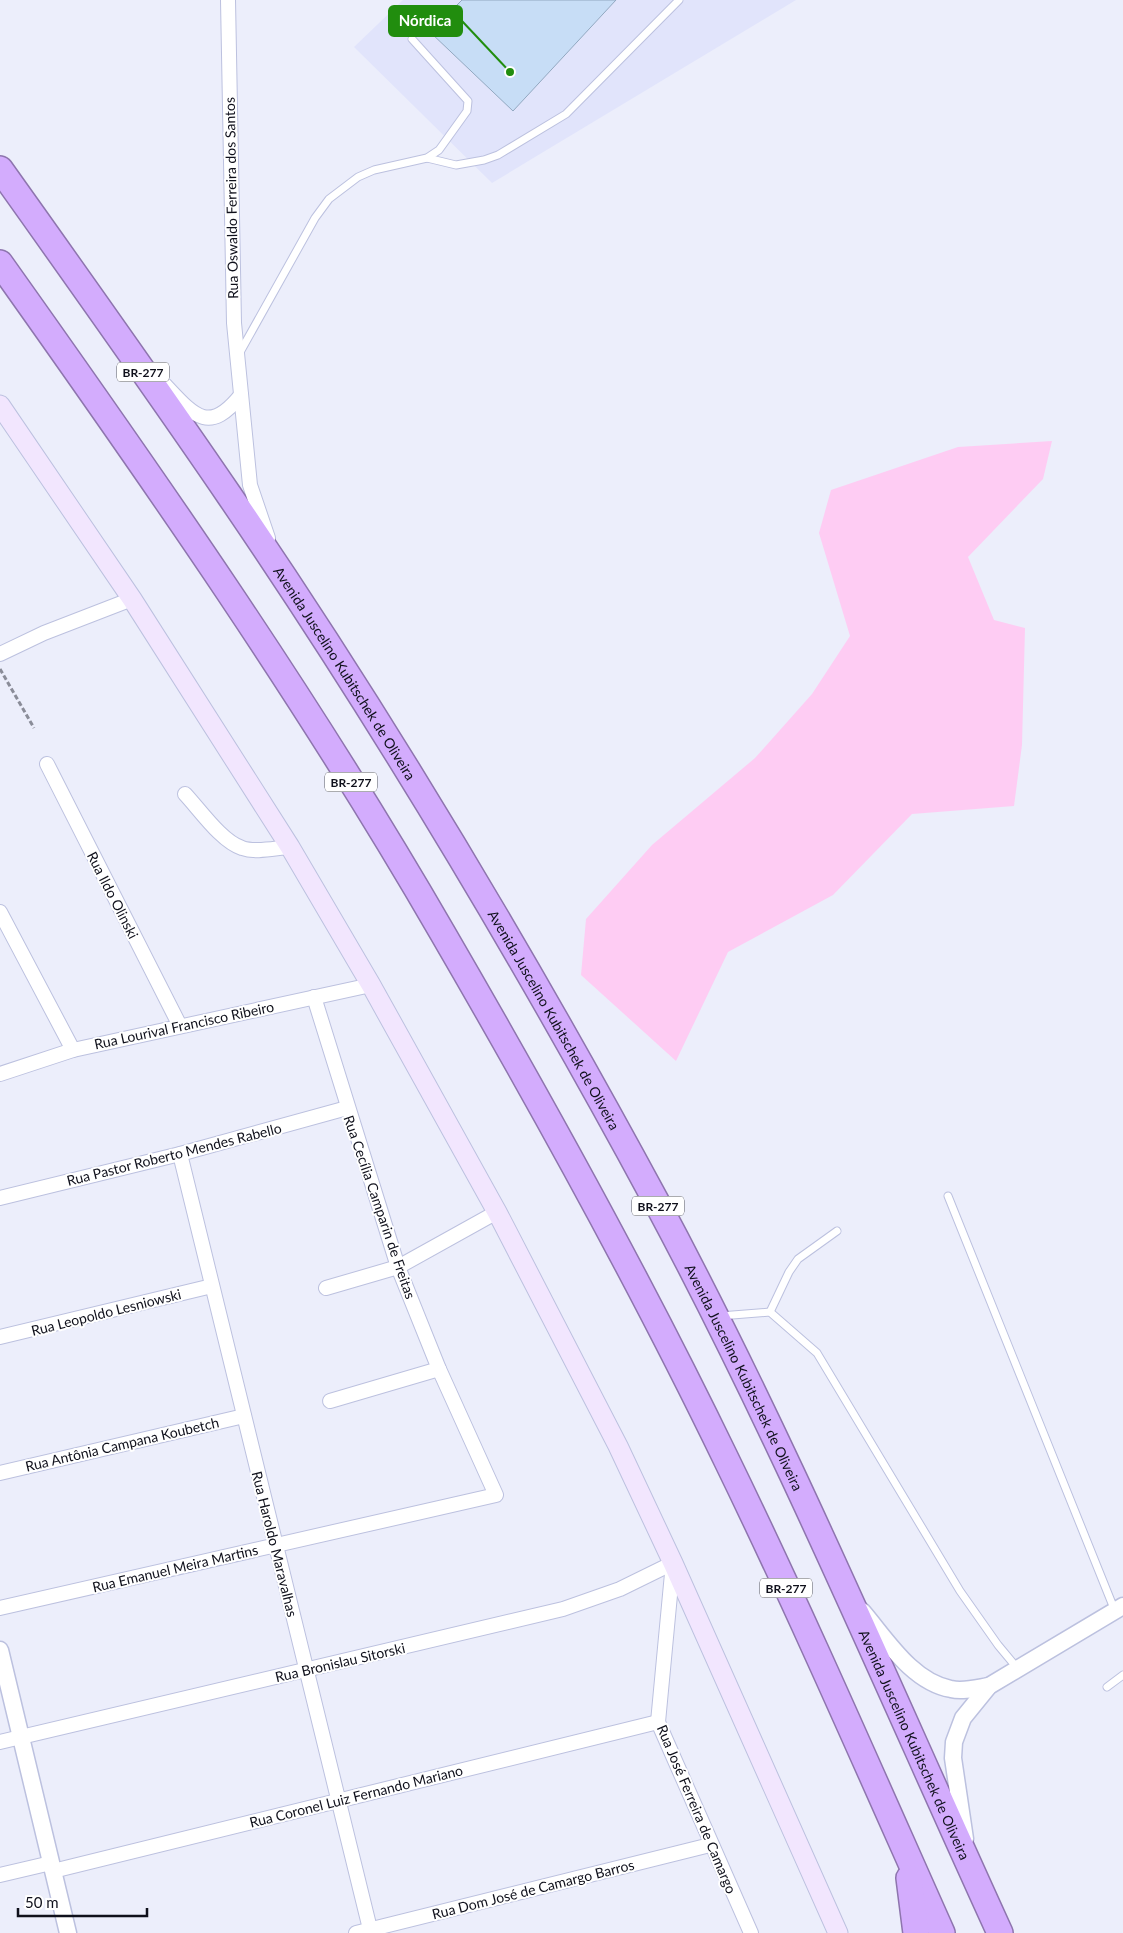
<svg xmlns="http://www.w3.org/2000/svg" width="1123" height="1933" font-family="Lato,sans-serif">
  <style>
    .built { fill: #e1e4fb }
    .green { fill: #feccf3 }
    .building { fill: #c7ddf6; stroke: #92a8c0 }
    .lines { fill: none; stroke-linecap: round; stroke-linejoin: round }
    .service-casing { stroke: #bcc1df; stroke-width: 9 }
    .minor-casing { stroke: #bcc1df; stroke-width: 16 }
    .tertiary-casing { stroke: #bcc1df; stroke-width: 19 }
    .secondary-casing { stroke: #bcc1df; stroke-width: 21 }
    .motorway-casing { stroke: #8e75ae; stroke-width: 28 }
    .path { stroke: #8a8c98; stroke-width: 3; stroke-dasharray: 5 2.5; stroke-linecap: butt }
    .service { stroke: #fff; stroke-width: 7 }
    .minor { stroke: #fff; stroke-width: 14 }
    .tertiary { stroke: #fff; stroke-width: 16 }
    .secondary { stroke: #f2e6fe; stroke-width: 19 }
    .motorway { stroke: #d3acfd; stroke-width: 25 }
    .labels { text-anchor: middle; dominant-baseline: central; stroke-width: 4; stroke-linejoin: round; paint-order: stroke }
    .shield { fill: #fff; stroke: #57585f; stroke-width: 1 }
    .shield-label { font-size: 12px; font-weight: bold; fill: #0f101b }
    .street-label { font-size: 14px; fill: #0f101b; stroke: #fff }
    .leader { fill: none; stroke: #218d0e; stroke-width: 2 }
    .callout-dot { fill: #218d0e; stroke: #fff; stroke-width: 2 }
    .callout { fill: #218d0e; stroke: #218d0e; stroke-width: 2 }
    .callout-label { font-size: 15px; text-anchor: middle; font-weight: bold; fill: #fff }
  </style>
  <rect width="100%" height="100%" fill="#eceefb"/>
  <path class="built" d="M403,0H796L492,183L354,47Z"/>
  <path class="green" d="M1052,441L1043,479L968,557L994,620L1025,628L1022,745L1014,806L912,814L833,895L728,952L676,1061L581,975L586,919L652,845L755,758L812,694L850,636L819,533L831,490L958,447Z"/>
  <path class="building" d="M462,0H616L513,111L430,32Z"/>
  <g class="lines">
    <g class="service-casing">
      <g id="service">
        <path d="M427,158L456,165L484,160L498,155L566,114L679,0"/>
        <path d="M239,354L315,218L329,199L358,177L374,170L427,158L439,150L467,111L468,101L412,39"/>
        <path d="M948,1196L1115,1611"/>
        <path d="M770,1312L789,1272L798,1259L837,1231"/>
        <path d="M720,1316L770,1312L817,1353L960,1591L998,1645L1018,1669"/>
        <path d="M1107,1687L1123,1675"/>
      </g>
    </g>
    <g class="minor-casing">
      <g id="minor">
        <path d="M228,0L234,323L250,485L268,538"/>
        <path d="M165,385C194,416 209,435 241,395"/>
        <path d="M0,654L44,633L132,599"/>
        <path d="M47,764L180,1026"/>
        <path d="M185,794C200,810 222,842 242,848C256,853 275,848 290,847"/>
        <path d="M0,912L73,1050"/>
        <path d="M0,1074L73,1050L371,985"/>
        <path d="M180,1154L371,1933"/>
        <path d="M0,1198L180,1154L347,1108"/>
        <path d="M326,1288L398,1267L497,1212"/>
        <path d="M0,1337L212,1286"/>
        <path d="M330,1401L439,1369"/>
        <path d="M0,1473L244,1416"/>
        <path d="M673,1563L658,1722L751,1933"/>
        <path d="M0,1608L496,1495L439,1369L398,1267L314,997"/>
        <path d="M0,1742L563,1609L620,1589L673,1563"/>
        <path d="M53,1871L658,1722"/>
        <path d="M0,1875L51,1863"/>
        <path d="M356,1933L710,1845"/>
      </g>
    </g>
    <g class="tertiary-casing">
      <g id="tertiary">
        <path d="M862,1611C886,1639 912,1682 951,1689C963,1692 977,1688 989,1686"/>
        <path d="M0,1650L68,1933"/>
        <path d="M965,1839L953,1758L954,1742L963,1718L989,1686L1123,1606"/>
      </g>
    </g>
    <g class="secondary-casing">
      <path id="secondary" d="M0,405L132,599L290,847L371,985L497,1212L618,1446L673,1563L838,1933"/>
    </g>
    <g class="motorway-casing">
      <g id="motorway">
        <path id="s1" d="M0,169C77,277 154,385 229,495C384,722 526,960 657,1203C784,1440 888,1688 1000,1933"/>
        <path d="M0,263C155,481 308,700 442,932C542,1104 639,1279 726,1459C802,1615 871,1774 942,1933"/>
        <path d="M909,1878L916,1933"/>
      </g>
    </g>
    <path class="path" d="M0,669L34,728"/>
    <use href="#service" class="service"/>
    <use href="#minor" class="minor"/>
    <use href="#tertiary" class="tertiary"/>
    <use href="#secondary" class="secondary"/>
    <use href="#motorway" class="motorway"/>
  </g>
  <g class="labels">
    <g class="shield">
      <rect x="117" y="362.5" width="52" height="19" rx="4"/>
      <rect x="325" y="772.5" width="52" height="19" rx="4"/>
      <rect x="632" y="1196.5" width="52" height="19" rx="4"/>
      <rect x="760" y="1578.5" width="52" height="19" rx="4"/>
    </g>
    <g class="shield-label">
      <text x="143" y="372">BR-277</text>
      <text x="351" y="782">BR-277</text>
      <text x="658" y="1206">BR-277</text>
      <text x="786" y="1588">BR-277</text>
    </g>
    <g class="street-label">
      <text transform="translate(231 198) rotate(-91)">Rua Oswaldo Ferreira dos Santos</text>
      <text stroke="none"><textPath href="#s1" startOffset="611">Avenida Juscelino Kubitschek de Oliveira</textPath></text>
      <text transform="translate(113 895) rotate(63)">Rua Ildo Olinski</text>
      <text stroke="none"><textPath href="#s1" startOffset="1016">Avenida Juscelino Kubitschek de Oliveira</textPath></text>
      <text transform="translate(184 1025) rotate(-12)">Rua Lourival Francisco Ribeiro</text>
      <text transform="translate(174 1154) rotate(-14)">Rua Pastor Roberto Mendes Rabello</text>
      <text transform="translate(380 1207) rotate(71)">Rua Cecília Camparin de Freitas</text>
      <text transform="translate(106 1312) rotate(-14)">Rua Leopoldo Lesniowski</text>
      <text stroke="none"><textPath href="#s1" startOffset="1421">Avenida Juscelino Kubitschek de Oliveira</textPath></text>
      <text transform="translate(122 1444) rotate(-13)">Rua Antônia Campana Koubetch</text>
      <text transform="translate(275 1544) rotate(76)">Rua Haroldo Maravalhas</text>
      <text transform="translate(175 1568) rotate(-13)">Rua Emanuel Meira Martins</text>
      <text transform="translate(340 1662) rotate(-13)">Rua Bronislau Sitorski</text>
      <text stroke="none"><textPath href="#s1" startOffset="1826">Avenida Juscelino Kubitschek de Oliveira</textPath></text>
      <text transform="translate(356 1796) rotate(-14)">Rua Coronel Luiz Fernando Mariano</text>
      <text transform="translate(697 1809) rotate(67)">Rua José Ferreira de Camargo</text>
      <text transform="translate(533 1889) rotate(-14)">Rua Dom José de Camargo Barros</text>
    </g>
  </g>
  <path class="leader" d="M510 72L462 21"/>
  <circle class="callout-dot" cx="510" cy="72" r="5"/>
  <rect class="callout" x="389" y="6" width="73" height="30" rx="5"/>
  <g class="callout-label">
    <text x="425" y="26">Nórdica</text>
  </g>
  <path d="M18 1908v8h129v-8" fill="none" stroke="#0f101b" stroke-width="2.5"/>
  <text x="25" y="1908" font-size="15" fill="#0f101b" stroke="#ffffff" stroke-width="4" paint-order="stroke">50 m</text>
</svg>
